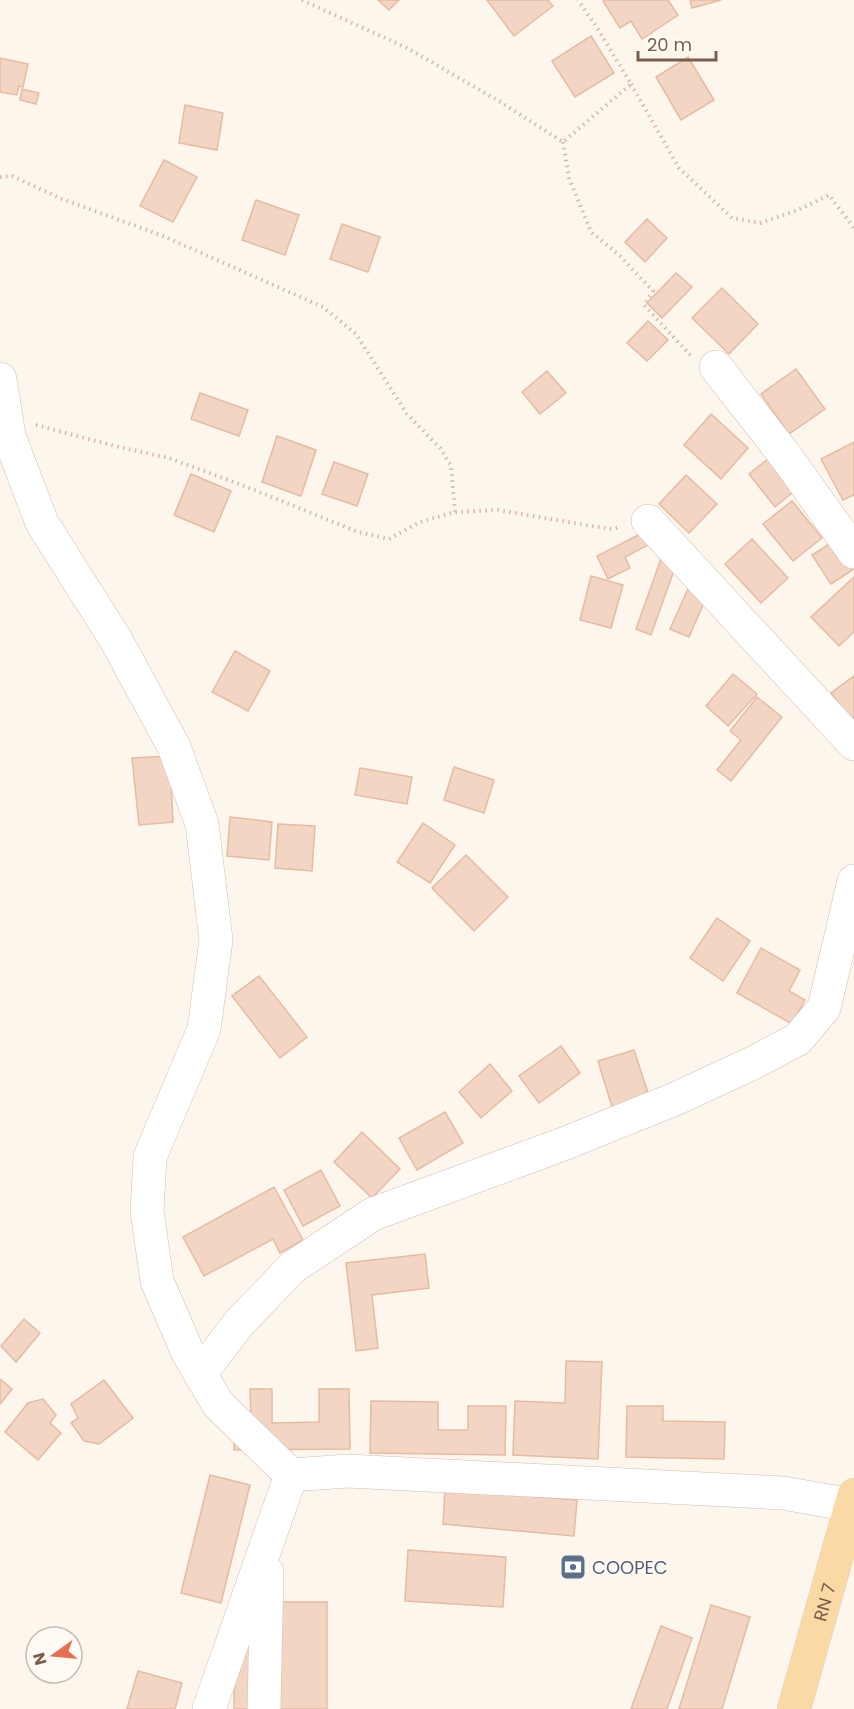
<svg xmlns="http://www.w3.org/2000/svg" width="854" height="1709" font-family="Poppins,sans-serif">
  <style>
    .building { fill: #f3d5c3; stroke: #e6bba3; stroke-width: 1.5 }
    .lines { fill: none; stroke-linecap: round; stroke-linejoin: round }
    .minor-casing { stroke: #d1beb0; stroke-width: 34 }
    .major-casing { stroke: #dad1cd; stroke-width: 34 }
    .path { stroke: #d9b8a5; stroke-width: 4; stroke-dasharray: 1.5 4.5; stroke-linecap: butt }
    .minor { stroke: #fff; stroke-width: 33 }
    .major { stroke: #fbd9a5; stroke-width: 33 }
    .labels { text-anchor: middle; dominant-baseline: central; stroke-width: 4.5; stroke-linejoin: round; paint-order: stroke }
    .service-label { font-size: 18px; fill: #4e5e75; stroke: #fffaf3; text-anchor: start }
    .street-label { font-size: 18px; fill: #7a5c4d; stroke: #fffaf3 }
  </style>
  <rect width="100%" height="100%" fill="#fdf6ec"/>
  <g class="building">
    <path d="M378,0H399L389,10Z"/>
    <path d="M487,0H548L553,6L514,36Z"/>
    <path d="M604,0H668L678,15L642,39L631,21L620,28L603,1Z"/>
    <path d="M690,0H721L692,8Z"/>
    <path d="M591,36L614,73L575,97L552,61Z"/>
    <path d="M688,57L714,100L681,120L656,77Z"/>
    <path d="M0,58L28,64L23,87L19,86L17,95L0,92Z"/>
    <path d="M22,89L39,93L36,104L20,100Z"/>
    <path d="M185,105L223,113L217,150L179,143Z"/>
    <path d="M164,160L197,177L173,222L140,206Z"/>
    <path d="M256,200L299,215L285,255L242,240Z"/>
    <path d="M647,219L667,238L645,262L625,242Z"/>
    <path d="M342,224L380,237L368,272L330,259Z"/>
    <path d="M676,273L692,287L662,318L647,303Z"/>
    <path d="M722,288L758,324L729,354L692,318Z"/>
    <path d="M648,321L668,340L647,361L627,343Z"/>
    <path d="M796,369L825,409L789,434L761,394Z"/>
    <path d="M547,371L566,393L540,414L522,392Z"/>
    <path d="M200,393L248,410L239,436L191,419Z"/>
    <path d="M711,414L748,448L721,479L684,445Z"/>
    <path d="M277,436L316,450L301,496L262,482Z"/>
    <path d="M854,442V495L843,500L821,459Z"/>
    <path d="M774,454L799,487L775,507L749,474Z"/>
    <path d="M334,462L368,474L357,506L322,494Z"/>
    <path d="M191,474L231,491L214,532L174,515Z"/>
    <path d="M686,475L717,504L689,533L659,504Z"/>
    <path d="M792,501L822,538L793,561L763,524Z"/>
    <path d="M646,531L652,543L625,557L630,568L608,579L597,556Z"/>
    <path d="M752,539L788,578L761,603L725,564Z"/>
    <path d="M837,539L854,565V569L831,584L812,555Z"/>
    <path d="M662,556L677,562L651,635L636,629Z"/>
    <path d="M591,576L623,585L611,628L580,620Z"/>
    <path d="M854,577V632L839,646L811,617Z"/>
    <path d="M688,589L706,598L689,637L670,629Z"/>
    <path d="M235,651L270,671L248,711L212,692Z"/>
    <path d="M733,674L757,694L728,726L706,706Z"/>
    <path d="M854,676V721L852,723L831,693Z"/>
    <path d="M757,697L782,717L731,781L717,770L741,740L730,731Z"/>
    <path d="M170,756L173,822L139,825L132,758Z"/>
    <path d="M454,767L494,780L484,813L444,800Z"/>
    <path d="M360,768L412,777L407,804L355,795Z"/>
    <path d="M230,817L272,822L269,860L227,856Z"/>
    <path d="M423,823L455,845L430,883L397,862Z"/>
    <path d="M278,824L315,826L312,871L275,868Z"/>
    <path d="M466,855L508,897L474,931L432,888Z"/>
    <path d="M717,918L750,941L723,981L690,958Z"/>
    <path d="M761,948L800,970L789,991L805,1000L792,1024L737,993Z"/>
    <path d="M259,976L307,1037L280,1058L232,996Z"/>
    <path d="M561,1046L580,1073L539,1103L519,1076Z"/>
    <path d="M634,1050L650,1099L613,1110L598,1061Z"/>
    <path d="M490,1064L512,1091L481,1118L459,1092Z"/>
    <path d="M445,1112L463,1143L417,1170L399,1138Z"/>
    <path d="M362,1132L400,1169L372,1198L334,1162Z"/>
    <path d="M321,1170L340,1206L303,1226L284,1190Z"/>
    <path d="M274,1187L303,1240L280,1253L273,1239L204,1276L183,1237Z"/>
    <path d="M425,1254L429,1288L372,1295L378,1348L356,1351L346,1263Z"/>
    <path d="M24,1319L40,1333L16,1362L1,1346Z"/>
    <path d="M566,1361L602,1362L598,1459L513,1455L515,1401L565,1403Z"/>
    <path d="M0,1379L12,1389L0,1404Z"/>
    <path d="M104,1380L133,1418L99,1444L84,1441L71,1423L78,1418L71,1404Z"/>
    <path d="M250,1389H272V1423L319,1422V1389H349L350,1449L234,1450V1421L251,1420Z"/>
    <path d="M43,1399L56,1415L50,1423L61,1433L38,1460L5,1432L28,1403Z"/>
    <path d="M371,1401L438,1402V1430H468V1406H506L505,1455L370,1453Z"/>
    <path d="M627,1406H663V1421L725,1422L724,1459L626,1457Z"/>
    <path d="M210,1475L250,1485L221,1603L181,1593Z"/>
    <path d="M445,1489L577,1500L574,1536L443,1524Z"/>
    <path d="M408,1550L506,1557L503,1607L405,1601Z"/>
    <rect x="276" y="1602" width="51" height="107"/>
    <path d="M711,1605L750,1617L722,1709H679Z"/>
    <path d="M661,1626L692,1638L667,1709H631Z"/>
    <path d="M235,1639L259,1640L257,1709H234Z"/>
    <path d="M138,1671L182,1683L175,1709H127Z"/>
  </g>
  <g class="lines">
    <g class="minor-casing">
      <g id="minor">
        <path d="M716,367L787,458L854,552"/>
        <path d="M0,379L9,436L42,523L116,640L174,747L202,824L216,940L204,1029L150,1157L147,1211L157,1281L188,1353L218,1404L291,1475"/>
        <path d="M648,521L854,744"/>
        <path d="M200,1374L240,1322L293,1267L373,1214L566,1143L675,1099L755,1062L798,1039L824,1008L854,881"/>
        <path d="M209,1709L291,1475L348,1471L783,1493L851,1505"/>
        <path d="M264,1709L267,1572"/>
      </g>
    </g>
    <g class="major-casing">
      <g id="major">
        <path id="s1" d="M794,1709L854,1495"/>
      </g>
    </g>
    <g class="path">
      <path d="M302,0L407,48L499,101L563,142L631,84L596,26L578,0"/>
      <path d="M631,84L679,168L732,218L760,223L798,210L829,195L854,228"/>
      <path d="M563,142L569,178L591,232L620,256L653,291L644,305L691,356"/>
      <path d="M0,177L12,176L62,199L163,236L323,307L356,334L407,414L440,448L451,466L455,512"/>
      <path d="M36,425L119,447L169,458L247,487L358,532L389,539L420,522L455,512L498,510L597,527L612,529L620,527"/>
    </g>
    <use href="#minor" class="minor"/>
    <use href="#major" class="major"/>
  </g>
  <defs>
    <g id="bank-square" transform="scale(1.35)"><rect x="-9" y="-9" width="18" height="18" rx="4" fill="#5c6f8a" stroke="#fffaf3"/><path d="M-6-4H6V4H-6ZM0-2.3a2.3 2.3 0 1 0 0 4.6a2.3 2.3 0 1 0 0-4.6Z" fill="#fff"/></g>
  </defs>
  <g fill-rule="evenodd">
    <use href="#bank-square" x="573" y="1567"/>
  </g>
  <g class="labels">
    <g class="service-label">
      <text x="592" y="1567">COOPEC</text>
    </g>
    <g class="street-label">
      <text stroke="none"><textPath href="#s1" startOffset="111">RN 7</textPath></text>
    </g>
  </g>
  <g transform="translate(54 1655) rotate(255)"><circle r="28" fill="#fffaf3" stroke="#cabbb1" stroke-width="1.5"/>
  <path d="M0-4.5L10 22L0 15L-10 22Z" fill="#e76f51"/>
  <text y="-9" font-size="16" font-weight="bold" text-anchor="middle" fill="#7a5c4d">N</text>
  </g>
  <path d="M638 51v9h78v-9" fill="none" stroke="#7a5c4d" stroke-width="3"/>
  <text x="647" y="51" font-size="18" fill="#7a5c4d" stroke="#fffaf3" stroke-width="4.5" paint-order="stroke">20 m</text>
</svg>
